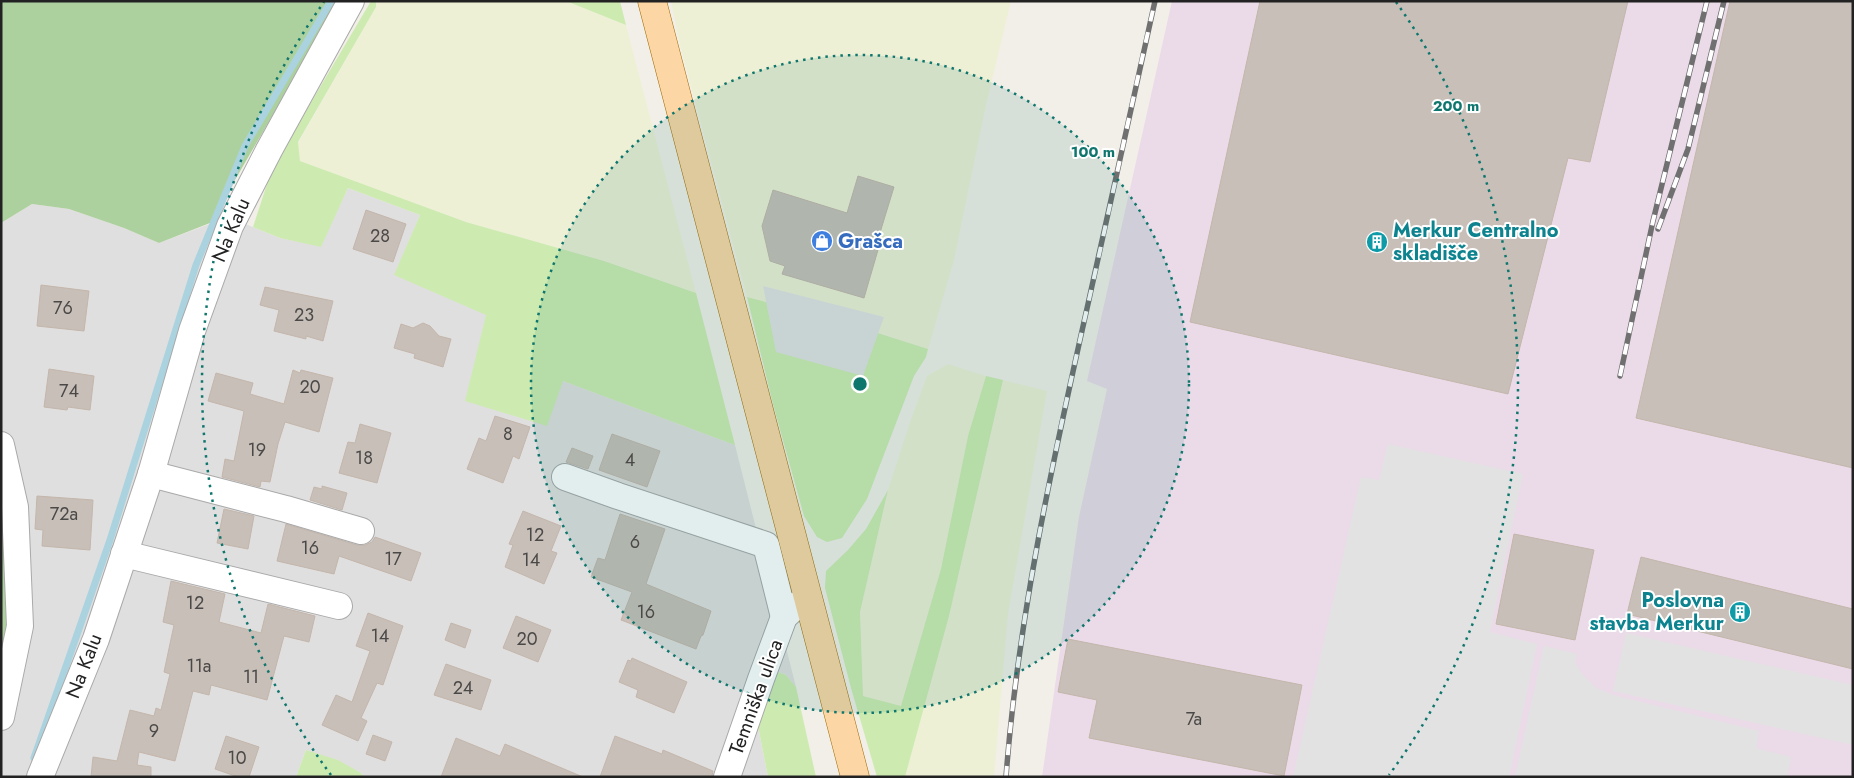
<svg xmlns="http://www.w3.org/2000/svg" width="1854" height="778" font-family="Jost,sans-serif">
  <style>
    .residential { fill: #e0dfdf }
    .industrial { fill: #ebdbe8 }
    .farmland { fill: #eef0d5 }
    .grass { fill: #cdebb0 }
    .forest { fill: #add19e }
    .parking { fill: #e2e2e2 }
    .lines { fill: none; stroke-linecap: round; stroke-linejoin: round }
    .stream { stroke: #aad3df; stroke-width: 7 }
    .building { fill: #c7bfb8; stroke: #c4b6ab }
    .street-casing { stroke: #a9a9a9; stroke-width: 28 }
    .primary-casing { stroke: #a06b00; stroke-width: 29 }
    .street { stroke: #fff; stroke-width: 26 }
    .primary { stroke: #fcd6a4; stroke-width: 28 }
    .rail-casing { stroke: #707070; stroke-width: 5.5 }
    .rail { stroke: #fff; stroke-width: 4; stroke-dasharray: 11; stroke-linecap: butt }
    .ring { fill: none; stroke: #0f766e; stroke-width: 2.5; stroke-dasharray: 2.5 5 }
    .labels { text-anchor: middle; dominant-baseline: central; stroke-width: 4; stroke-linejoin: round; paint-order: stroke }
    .number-label { font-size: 18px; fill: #4b4948 }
    .street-label { font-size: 20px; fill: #222; stroke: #fff }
    .culture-label { font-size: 20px; font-weight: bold; fill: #0d838f; stroke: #fff; text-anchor: start }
    .shop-label { font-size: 20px; font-weight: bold; fill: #366cbe; stroke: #fff; text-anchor: start }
    .centre { fill: #0f766e; stroke: #fff; stroke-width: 2.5 }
    .ring-label { font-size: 15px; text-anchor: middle; font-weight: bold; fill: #0f766e; stroke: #fff; stroke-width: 4; stroke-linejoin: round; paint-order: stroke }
  </style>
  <rect width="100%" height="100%" fill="#f2efe9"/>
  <path class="residential" d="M348,188L420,215L395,275L486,314L563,381L735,445L796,687L786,675L778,672L769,677L757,721L768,777H364L361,773L306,750L296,777H1V649L13,647L1,503V223L32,204L69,209L124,228L159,243L228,217L280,238L320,246Z"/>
  <path class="industrial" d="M1172,1H1853V777H1042L1079,517L1107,389L1087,381Z"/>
  <g class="farmland">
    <path d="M376,1H566L626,25L696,293L604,261L466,222L300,161L298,143L376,7Z"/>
    <path d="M671,1H1011L986,105L954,260L928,349L865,329L747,297L680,45Z"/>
    <path d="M948,364L986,376L968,436L941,569L901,707L863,696L860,612L888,490L910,422L927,376Z"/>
    <path d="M1003,380L1047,391L1008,614L994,777H905L949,616Z"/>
  </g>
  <g class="grass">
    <path d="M371,1H376V7L298,142L300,161L466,222L604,261L696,293L735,445L563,381L547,426L465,401L486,315L394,275L420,215L348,188L321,247L280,238L253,227L268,181L297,126Z"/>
    <path d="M566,1H620L626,25Z"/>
    <path d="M747,297L865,329L928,349L926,357L914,376L867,499L842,538L827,542L817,537L804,516L773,404Z"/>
    <path d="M986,376L1003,380L949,616L905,777H877L851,688L825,588L826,571L848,550L866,529L888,490L860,612L863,696L901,706L941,569L968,436Z"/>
    <path d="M778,672L786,675L796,687L816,777H768L757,721L769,677Z"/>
    <path d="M306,750L338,760L361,773L364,777H296Z"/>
  </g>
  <g class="forest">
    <path d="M1,1H339L210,223L159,243L124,228L69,209L32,204L1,223Z"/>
    <path d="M1,503L13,648L1,649Z"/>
  </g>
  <g class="parking">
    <path d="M763,286L884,317L863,376L776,352Z"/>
    <path d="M1388,444L1523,474L1490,632L1537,644L1509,777H1293L1361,477L1379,480Z"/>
    <path d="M1626,633L1853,685V745L1613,691Z"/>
    <path d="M1544,646L1577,654L1575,662L1582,674L1596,688L1613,695L1759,731L1756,748L1791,757L1787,777H1515Z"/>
  </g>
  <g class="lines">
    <path class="stream" d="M34,758L110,540L196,265L245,146L331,1"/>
  </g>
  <g class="building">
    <path d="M1260,1H1628L1590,162L1568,158L1508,394L1190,322Z"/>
    <path d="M1730,1H1853V468L1636,418Z"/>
    <path d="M858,176L894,187L875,249L878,250L864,298L782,274L785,266L770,261L762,226L773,190L847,213Z"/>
    <path d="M366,210L406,224L393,262L353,249Z"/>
    <path d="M41,285L89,291L84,331L37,326Z"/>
    <path d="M265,287L333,301L323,341L306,336V339L274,331L279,310L260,305Z"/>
    <path d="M423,323L430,326L439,336L451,339L443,367L414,358L415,354L394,348L401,324L413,328Z"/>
    <path d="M49,369L94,376L90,410L68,407L67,410L44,407Z"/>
    <path d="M293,370L300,373L301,370L333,378L319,432L285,422L278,444L270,482L261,481L260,487L222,477L225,459L234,461L244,411L208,401L216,373L253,383L250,394L284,404Z"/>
    <path d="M495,416L530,427L519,459L513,456L503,483L467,469L479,438L486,441Z"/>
    <path d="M360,424L391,433L377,483L339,473L348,442L355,443Z"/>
    <path d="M612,434L660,451L647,487L599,470Z"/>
    <path d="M572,448L593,456L588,469L566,462Z"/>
    <path d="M322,486L347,493L342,510L310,500L314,487L322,489Z"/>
    <path d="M37,496L93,500L90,550L42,546L43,530L35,529Z"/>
    <path d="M224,509L254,516L248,549L217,543Z"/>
    <path d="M523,511L561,526L551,551L557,553L544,584L505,567L513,545L509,544Z"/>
    <path d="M620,514L665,529L646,584L711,611L703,635L701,636L696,649L621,620L632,592L591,577L598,558L605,560Z"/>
    <path d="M286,524L357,545H365L372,542L375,537L421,553L411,581L339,556L334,574L277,561Z"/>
    <path d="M1514,534L1594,550L1575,640L1496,624Z"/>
    <path d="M1641,557L1853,609V669L1627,614Z"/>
    <path d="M171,581L225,594L219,622L261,633L268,604L315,616L309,642L284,636L267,700L211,685L209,695L193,691L175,761L139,752L137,765L151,767V777H91L93,757L117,761L130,710L154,716L156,708L161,710L170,674L164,672L174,625L163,622Z"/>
    <path d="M368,613L403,626L383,685L377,683L361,718L367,721L358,741L322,725L336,695L352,702L370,651L356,646Z"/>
    <path d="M516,616L551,630L538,662L503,648Z"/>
    <path d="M451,623L471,630L465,648L445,640Z"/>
    <path d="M1068,639L1302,685L1284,776L1089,738L1097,700L1058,692Z"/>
    <path d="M632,658L687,682L674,713L636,697L638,690L619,682L628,660L631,661Z"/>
    <path d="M446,664L491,680L481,710L434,695Z"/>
    <path d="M373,735L392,742L385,761L366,754Z"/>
    <path d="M226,736L259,747L249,777H238L215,769Z"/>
    <path d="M615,736L662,754L663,750L713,771L712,777H600Z"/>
    <path d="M456,738L500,756L505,744L583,777H441Z"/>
  </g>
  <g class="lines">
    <g class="street-casing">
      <g id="street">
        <path d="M1,445L15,507L20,626L1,717"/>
        <path d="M151,474L286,509L361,531"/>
        <path d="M565,477L618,496L766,545L784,617"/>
        <path d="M124,554L339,606"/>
        <path d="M40,777L96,639L151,474L192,331L230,226L269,150L351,1"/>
        <path d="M727,777L761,679L784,617L797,605"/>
      </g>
    </g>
    <g class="primary-casing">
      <path id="primary" d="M652,1L855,777"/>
    </g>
    <use href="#street" class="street"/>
    <use href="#primary" class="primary"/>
    <g class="rail-casing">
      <g id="rail">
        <path d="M1658,229L1688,149L1724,1"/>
        <path d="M1620,376L1653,221L1707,1"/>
        <path d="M1006,777C1018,617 1053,460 1088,304C1111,203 1132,102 1155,1"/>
      </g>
    </g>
    <use href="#rail" class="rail"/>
  </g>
  <circle cx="860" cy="384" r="329" fill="#0f766e" fill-opacity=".12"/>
  <g class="ring">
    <circle cx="860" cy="384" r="329"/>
    <path d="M331 775A658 658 0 0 1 324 2M1396 2A658 658 0 0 1 1389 775"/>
  </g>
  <defs>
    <g id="shop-disc" transform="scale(1.125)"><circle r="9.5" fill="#3f7fe0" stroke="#fff"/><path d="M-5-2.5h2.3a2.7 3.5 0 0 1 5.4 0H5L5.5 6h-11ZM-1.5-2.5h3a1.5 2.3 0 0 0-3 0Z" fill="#fff"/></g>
    <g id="building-disc" transform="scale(1.125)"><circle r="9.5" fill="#0f9aa8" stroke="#fff"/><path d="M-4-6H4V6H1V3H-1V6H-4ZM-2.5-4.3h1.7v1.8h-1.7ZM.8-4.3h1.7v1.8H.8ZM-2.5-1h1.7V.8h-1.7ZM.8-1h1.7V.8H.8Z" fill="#fff"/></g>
  </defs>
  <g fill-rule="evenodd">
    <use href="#shop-disc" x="822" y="241"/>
    <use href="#building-disc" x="1377" y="242"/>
    <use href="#building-disc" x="1740" y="612"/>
  </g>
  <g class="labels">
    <g class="number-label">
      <text x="380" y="236">28</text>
      <text x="63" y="308">76</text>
      <text x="304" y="315">23</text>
      <text x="310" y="387">20</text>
      <text x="69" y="391">74</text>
      <text x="508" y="434">8</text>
      <text x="257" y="450">19</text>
      <text x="364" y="458">18</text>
      <text x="630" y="460">4</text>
      <text x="64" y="514">72a</text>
      <text x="535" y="535">12</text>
      <text x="635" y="542">6</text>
      <text x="310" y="548">16</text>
      <text x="393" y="559">17</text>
      <text x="531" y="560">14</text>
      <text x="195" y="603">12</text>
      <text x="646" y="612">16</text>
      <text x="380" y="636">14</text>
      <text x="527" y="639">20</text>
      <text x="199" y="666">11a</text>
      <text x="251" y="677">11</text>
      <text x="463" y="688">24</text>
      <text x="1194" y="719">7a</text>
      <text x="154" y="731">9</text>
      <text x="237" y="758">10</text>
    </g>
    <g class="street-label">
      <text transform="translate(231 230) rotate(-67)">Na Kalu</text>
      <text transform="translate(84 666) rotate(-69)">Na Kalu</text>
      <text transform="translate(756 697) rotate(-70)">Temniška ulica</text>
    </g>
    <g class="culture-label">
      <text x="1393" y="230">Merkur Centralno<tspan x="1393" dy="23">skladišče</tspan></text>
      <text x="1724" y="600" text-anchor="end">Poslovna<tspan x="1724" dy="23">stavba Merkur</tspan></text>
    </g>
    <g class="shop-label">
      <text x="838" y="241">Grašca</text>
    </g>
  </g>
  <circle cx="860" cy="384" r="8" class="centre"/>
  <g class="ring-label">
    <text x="1456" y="111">200 m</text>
    <text x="1093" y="157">100 m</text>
  </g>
  <rect width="1854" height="778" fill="none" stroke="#222222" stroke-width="5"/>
</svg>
